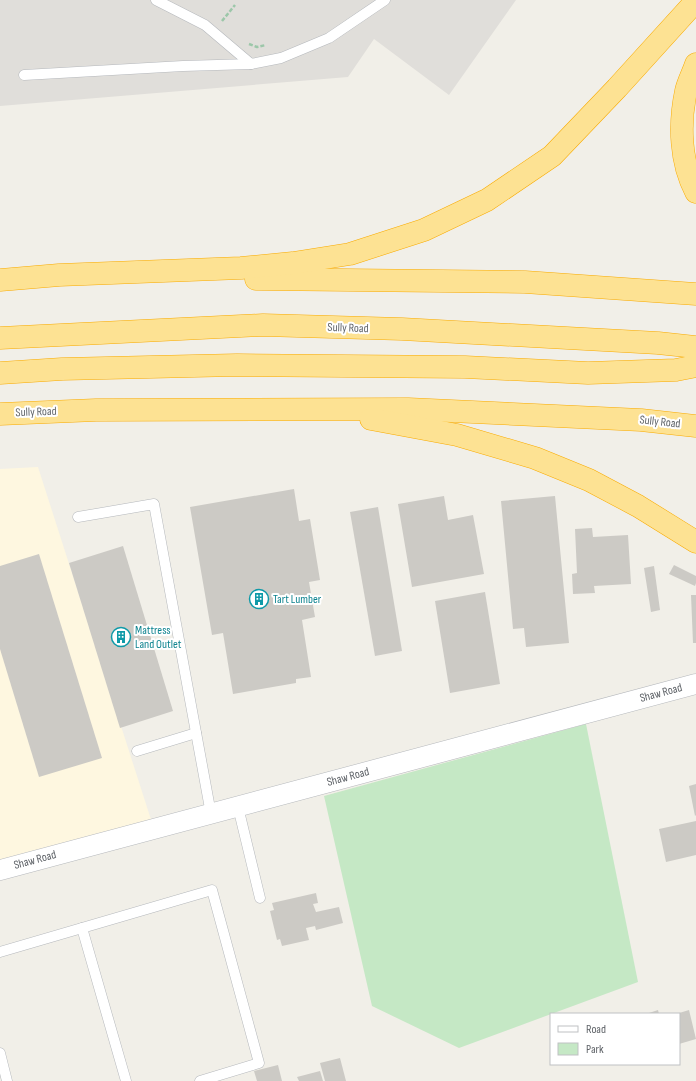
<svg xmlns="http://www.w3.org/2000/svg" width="696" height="1081" font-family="'Sofia Sans Condensed',sans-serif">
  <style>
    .commercial { fill: #fef7e0 }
    .industrial { fill: #e0deda }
    .green { fill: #c5e8c5 }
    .building { fill: #cccac5 }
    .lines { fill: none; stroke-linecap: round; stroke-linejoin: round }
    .lane-casing { stroke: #b5b8bc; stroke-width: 11 }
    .street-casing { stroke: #b5b8bc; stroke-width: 21 }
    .highway-casing { stroke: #f9ab00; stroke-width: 23 }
    .path { stroke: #9cc7a9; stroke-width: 2.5; stroke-dasharray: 4 2; stroke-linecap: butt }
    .lane { stroke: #fff; stroke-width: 10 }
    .street { stroke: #fff; stroke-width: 20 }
    .highway { stroke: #fde293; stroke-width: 22 }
    .labels { text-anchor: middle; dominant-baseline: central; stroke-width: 4; stroke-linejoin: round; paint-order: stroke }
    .street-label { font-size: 12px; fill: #5f6368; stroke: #fff }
    .culture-label { font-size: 12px; fill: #0d838f; stroke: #fff; text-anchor: start }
  </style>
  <rect width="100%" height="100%" fill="#f1efe8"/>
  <path class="commercial" d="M38,467L154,829L0,870V469Z"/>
  <path class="industrial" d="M0,0H516L449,95L374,39L348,77L0,106Z"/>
  <path class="green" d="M586,724L638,982L459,1048L372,1006L324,796Z"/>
  <g class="building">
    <path d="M294,489L299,521L310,519L320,580L309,582L315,617L302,620L311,677L296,679V683L233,694L223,633L212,635L190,507Z"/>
    <path d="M444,496L448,520L473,515L484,574L412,587L398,504Z"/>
    <path d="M555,496L569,643L526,647L524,628L513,629L501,501Z"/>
    <path d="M378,507L402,651L375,656L350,512Z"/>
    <path d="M592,528L593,537L628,535L631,584L594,586L595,593L573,594L572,574L577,573L575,529Z"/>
    <path d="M123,546L173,711L120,728L69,563Z"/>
    <path d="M39,554L102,758L39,777L0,649V566Z"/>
    <path d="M674,565L696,576V583L695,586L669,574Z"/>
    <path d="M654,566L660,610L651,612L644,568Z"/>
    <path d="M485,592L500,684L450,693L435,601Z"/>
    <path d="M691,595H696V643H693Z"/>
    <path d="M696,784V815L695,816L689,786Z"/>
    <path d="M696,821V855L666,862L659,829Z"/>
    <path d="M316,893L318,903L313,904L316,912L339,907L343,923L316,930L315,926L306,928L309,940L282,946L280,939L277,940L270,911L274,910L272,903Z"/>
    <path d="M658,1010L659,1014H646Z"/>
    <path d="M689,1010L696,1039L679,1044V1014H676Z"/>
    <path d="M340,1058L346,1081H325L320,1063Z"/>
    <path d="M278,1065L282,1081H257L254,1071Z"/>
    <path d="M320,1071L323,1081H299L297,1077Z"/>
  </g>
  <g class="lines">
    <g class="lane-casing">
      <g id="lane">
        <path d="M156,0L205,25L251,64"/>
        <path d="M24,75L183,66L251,64L281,58L329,38L385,0"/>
        <path d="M78,517L154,504L211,814"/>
        <path d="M137,751L196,733"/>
        <path d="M238,807L260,898"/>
        <path d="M82,928L126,1081"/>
        <path d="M0,952L212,890L259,1063L200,1081"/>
        <path d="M0,1053L7,1081"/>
      </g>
    </g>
    <g class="street-casing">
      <path id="street" d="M0,870L696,684"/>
    </g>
    <g class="highway-casing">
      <g id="highway">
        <path d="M696,64C693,73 688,82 686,91C679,124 680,162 696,192"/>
        <path d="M256,279L525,282L696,294"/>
        <path d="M0,280L59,275L241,268L293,263L350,254L424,230L487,200L552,156L617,88L696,1"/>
        <path d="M0,338L263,325L402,329L658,343L696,347"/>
        <path d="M0,373L62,369L237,365L465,367L588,373L676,370L696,366"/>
        <path d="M0,414L96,410L408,409L641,420L696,426"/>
        <path d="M371,419L457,435L535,458L589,480L638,506L696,542"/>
      </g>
    </g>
    <g class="path">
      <path d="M222,21L235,5"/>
      <path d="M249,44L257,47L266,45"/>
    </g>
    <use href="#lane" class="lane"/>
    <use href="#street" class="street"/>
    <use href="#highway" class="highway"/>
  </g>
  <defs>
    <g id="building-ring" transform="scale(1)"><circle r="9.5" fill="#fff" stroke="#0f9aa8" stroke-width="1.5"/><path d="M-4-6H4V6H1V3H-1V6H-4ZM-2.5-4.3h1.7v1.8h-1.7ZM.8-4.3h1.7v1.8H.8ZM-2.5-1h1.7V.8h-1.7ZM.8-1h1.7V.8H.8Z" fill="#0f9aa8"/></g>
  </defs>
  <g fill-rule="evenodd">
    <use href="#building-ring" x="259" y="599"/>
    <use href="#building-ring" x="121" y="637"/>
  </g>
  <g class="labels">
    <g class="street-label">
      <text transform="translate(348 328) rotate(2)">Sully Road</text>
      <text transform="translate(36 412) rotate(-2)">Sully Road</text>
      <text transform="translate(660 422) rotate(6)">Sully Road</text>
      <text transform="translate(661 693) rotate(-15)">Shaw Road</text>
      <text transform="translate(348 777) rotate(-15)">Shaw Road</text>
      <text transform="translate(35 860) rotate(-15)">Shaw Road</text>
    </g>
    <g class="culture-label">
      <text x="273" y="599">Tart Lumber</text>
      <text x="135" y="630">Mattress<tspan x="135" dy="14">Land Outlet</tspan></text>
    </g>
  </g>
  <rect x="550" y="1013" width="130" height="52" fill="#ffffff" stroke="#bfc1c3"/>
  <rect x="558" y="1026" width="20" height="6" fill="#ffffff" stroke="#bfc1c3"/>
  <text x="586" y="1033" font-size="12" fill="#5f6368">Road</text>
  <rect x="558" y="1043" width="20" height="12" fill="#c5e8c5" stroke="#bfc1c3"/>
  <text x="586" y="1053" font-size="12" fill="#5f6368">Park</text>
</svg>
